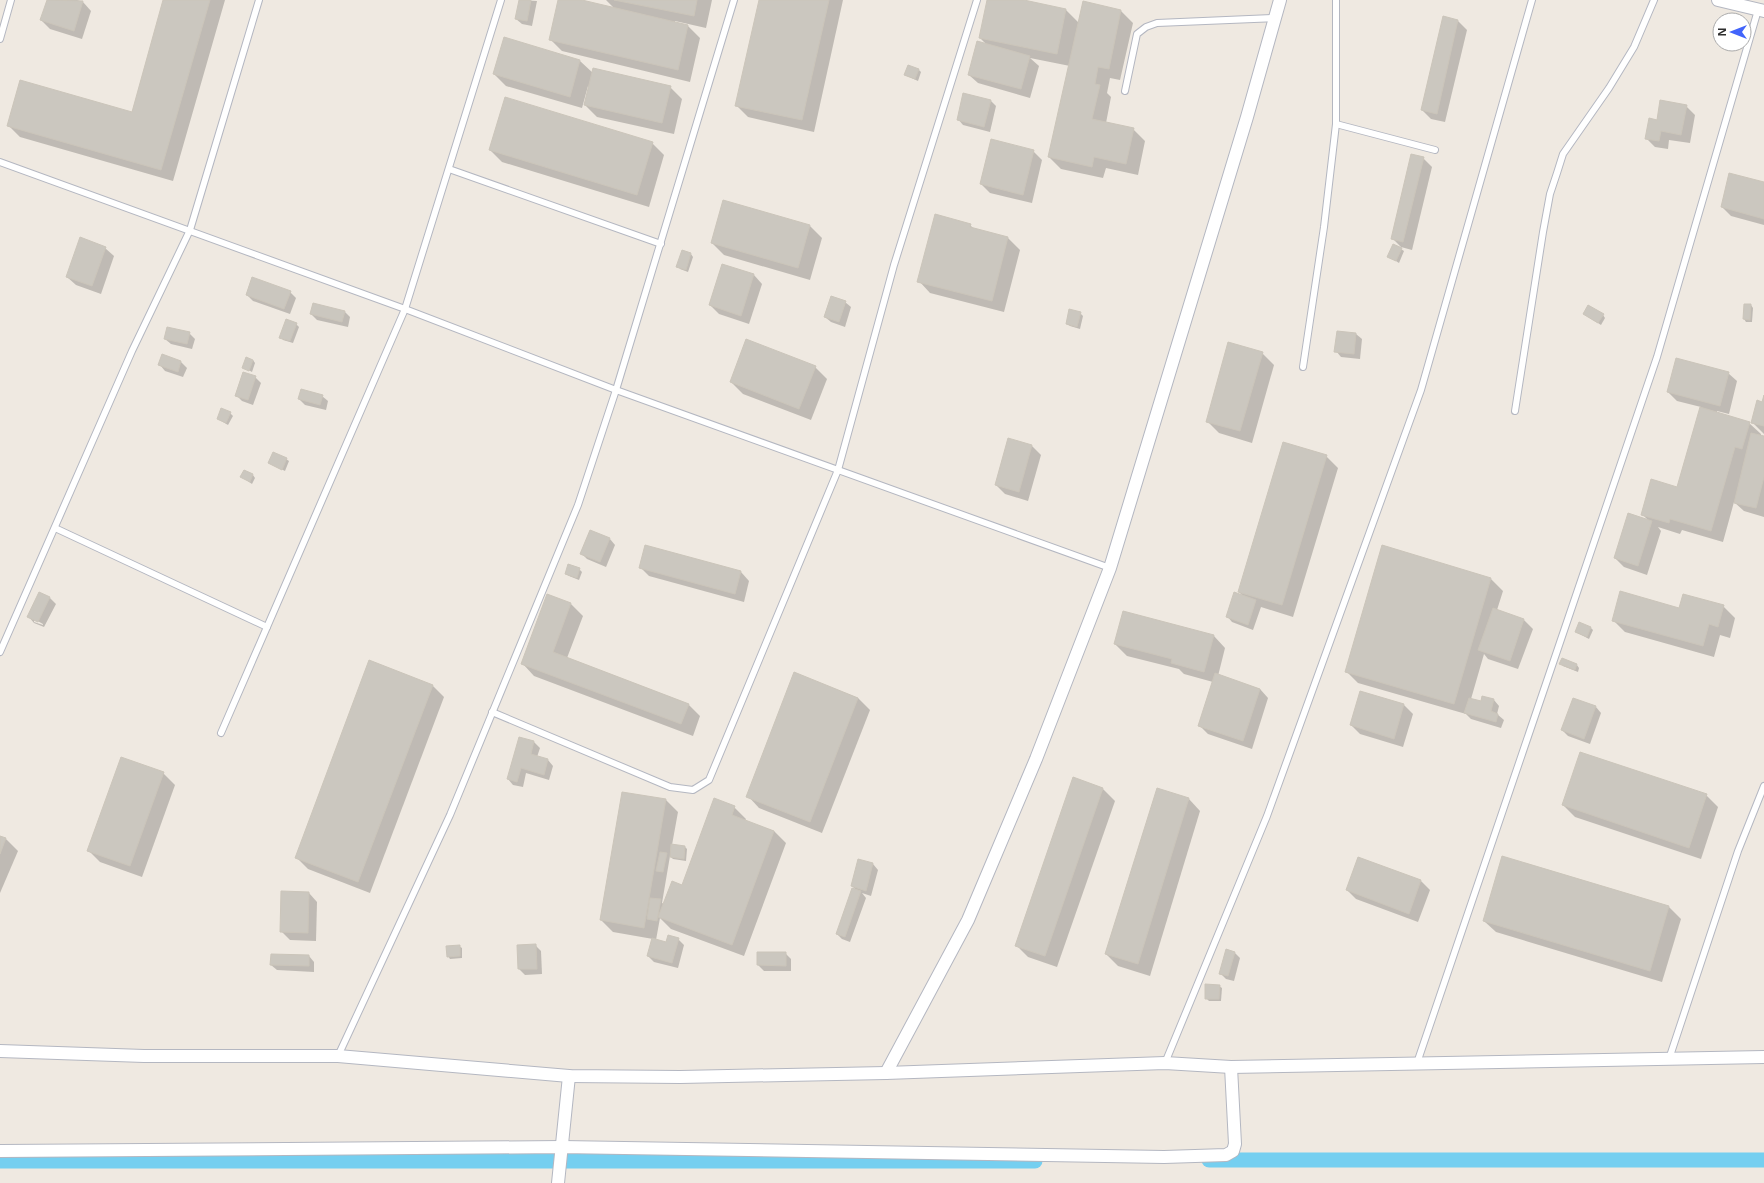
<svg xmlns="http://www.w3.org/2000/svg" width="1764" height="1183" font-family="'Open Sans',sans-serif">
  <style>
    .shadow { fill: #0003; fill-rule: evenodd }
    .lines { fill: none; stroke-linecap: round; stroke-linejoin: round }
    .canal { stroke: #75cff0; stroke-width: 15 }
    .building { fill: #cbc7bf; stroke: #cbc5ba }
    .lane-casing { stroke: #b4b7c1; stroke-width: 8 }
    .street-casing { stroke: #b4b7c1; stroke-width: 14 }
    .lane { stroke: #fff; stroke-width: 6 }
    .street { stroke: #fff; stroke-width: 12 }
  </style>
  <rect width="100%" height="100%" fill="#efe9e1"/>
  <g class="shadow">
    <path d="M48,0H77L83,2L91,11L82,39L50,29L41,20Z"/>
    <path d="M164,0H225L173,181L20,137L8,125L132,113Z"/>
    <path d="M520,0L537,1L532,26L522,24L516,19Z"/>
    <path d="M559,0H577L615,9L606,0H712L706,28L675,21V23L688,26L700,38L690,82L562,51L550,39Z"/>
    <path d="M760,0H843L814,132L748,117L736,105Z"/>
    <path d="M988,0H1019L1066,10L1079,23L1083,3L1121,11L1133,23L1120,80L1110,78L1107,93L1111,97L1106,123L1133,129L1145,141L1138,175L1106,168L1103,178L1061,169L1049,157L1070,66L1030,58L1039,66L1030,98L978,83L969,75L988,46L980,38Z"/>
    <path d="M1458,21L1467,30L1445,122L1431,119L1422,110Z"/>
    <path d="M505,39L580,61L593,73L670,87L682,99L674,134L597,117L585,105L590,87L588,86L582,108L506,86L494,74Z"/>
    <path d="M918,69L921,72L918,81L905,75Z"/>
    <path d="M991,101L996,106L990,132L963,125L958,119Z"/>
    <path d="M1686,106L1695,115L1690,143L1669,140L1668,149L1655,147L1646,138L1657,121Z"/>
    <path d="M652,143L664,155L649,207L502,162L490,150Z"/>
    <path d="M1033,151L1042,160L1032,203L990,193L981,184Z"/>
    <path d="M1423,158L1432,167L1412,250L1401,247L1392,238Z"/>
    <path d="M1764,183V225L1731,216L1722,207Z"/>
    <path d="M724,201L810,226L822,238L810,280L724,255L712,243Z"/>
    <path d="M970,225L974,229L1008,238L1020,250L1004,312L930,293L919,281Z"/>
    <path d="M105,248L114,256L101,294L76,285L67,277Z"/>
    <path d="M1401,249L1404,251L1399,263L1388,256Z"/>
    <path d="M691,254L693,257L688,272L680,269L678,266Z"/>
    <path d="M754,275L762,284L749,324L719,314L710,305Z"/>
    <path d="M290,292L296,298L290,314L253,301L247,295Z"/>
    <path d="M845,302L851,307L845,327L831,322L825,317Z"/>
    <path d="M1751,305L1753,308L1752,322H1746L1744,319Z"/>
    <path d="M344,311L350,317L348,327L317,320L311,314Z"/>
    <path d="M1080,313L1083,316L1080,329L1070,326L1067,324Z"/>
    <path d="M1603,315L1605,318L1601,325L1587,316Z"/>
    <path d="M296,324L299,327L293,343L283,340L281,337Z"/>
    <path d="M189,333L195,339L192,349L171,344L165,339Z"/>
    <path d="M1356,334L1362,339L1360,359L1341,357L1336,351Z"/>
    <path d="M1262,353L1274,365L1252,443L1219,433L1207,421Z"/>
    <path d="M163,356L181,362L187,368L183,377L165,371L160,365Z"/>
    <path d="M253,360L255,363L252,372L243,367Z"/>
    <path d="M815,367L827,379L811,420L743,394L731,382Z"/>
    <path d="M1728,373L1737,381L1729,414L1717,411V413L1749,423L1761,434V436L1764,437V517L1744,511L1734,502L1723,542L1682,530L1680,534L1658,527L1661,531L1647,575L1624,567L1615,558L1648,520L1642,514L1678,488L1701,407L1677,401L1668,392Z"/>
    <path d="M255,377L261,383L253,405L242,401L236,395Z"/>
    <path d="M322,396L328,401L326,410L305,405L299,399Z"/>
    <path d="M1764,399V434L1753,423Z"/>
    <path d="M230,413L233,416L228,425L218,419Z"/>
    <path d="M1009,440L1032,446L1041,455L1028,501L1005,494L996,485Z"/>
    <path d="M1326,456L1338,468L1293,617L1261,607L1253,630L1232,622L1227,616L1243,596L1239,592Z"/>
    <path d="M286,459L289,461L285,471L269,463Z"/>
    <path d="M253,475L255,478L252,484L242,477Z"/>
    <path d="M590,531L610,539L615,545L606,567L587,559L581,553Z"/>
    <path d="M640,567L741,572L749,581L744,602L649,576Z"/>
    <path d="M579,569L582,572L579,580L569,576L566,574Z"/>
    <path d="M1491,579L1503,591L1497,610L1524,620L1533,629L1518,669L1488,659L1484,654L1471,699L1481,703L1494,700L1499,706L1497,714L1504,720L1501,728L1471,719L1466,714L1358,683L1346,671Z"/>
    <path d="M40,593L50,598L56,604L44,627L34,623L29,617ZM34,619L43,624V625L34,622Z"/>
    <path d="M548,595L571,604L583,616L567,658L688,704L700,716L693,736L534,676L523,664Z"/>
    <path d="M1723,606L1735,618L1730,638L1720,635L1714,657L1625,632L1613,620L1680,609Z"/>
    <path d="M1590,627L1593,630L1589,639L1576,632Z"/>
    <path d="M1214,636L1225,648L1218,676L1260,689L1268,698L1252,749L1208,734L1199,725L1213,682L1184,674L1179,669L1127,656L1115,644Z"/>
    <path d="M1562,659L1577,665L1579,668L1578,672L1563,666L1561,663Z"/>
    <path d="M795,674L858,698L870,710L822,833L759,808L748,796Z"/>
    <path d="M432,685L444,697L370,893L308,869L296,857Z"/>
    <path d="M1361,692L1404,705L1413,714L1403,747L1360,734L1351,725Z"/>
    <path d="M1574,699L1596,707L1601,713L1590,744L1568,736L1562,730Z"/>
    <path d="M520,738L534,742L540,748L537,757L548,760L553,766L549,780L526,773L523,787L513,785L508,779Z"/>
    <path d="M163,773L175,785L142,877L100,862L89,851Z"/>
    <path d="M1103,789L1115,801L1057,967L1028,957L1016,945Z"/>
    <path d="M1706,795L1718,807L1701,859L1575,817L1563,805Z"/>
    <path d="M1189,799L1200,811L1150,976L1118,966L1106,954Z"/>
    <path d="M666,800L678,812L672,845L685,847L687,849L686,861L673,859L670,856L662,903L664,904L683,886L734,807L746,819L745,821L774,831L786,843L744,956L671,929L660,918L656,940L667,943L678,939L684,945L678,968L654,962L648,956L653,939L613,932L601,920Z"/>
    <path d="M0,837L6,839L18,851L0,893Z"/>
    <path d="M1359,858L1421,881L1430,890L1418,922L1356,899L1347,890Z"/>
    <path d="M1503,858L1669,907L1681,919L1662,982L1496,932L1484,921Z"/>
    <path d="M859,860L873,864L878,870L871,896L862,893L866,898L850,942L842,939L837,934L856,890L852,886Z"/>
    <path d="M309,893L317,902L316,941L290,940L281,931Z"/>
    <path d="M535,945L541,951L542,974L525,975L519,969L518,946Z"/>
    <path d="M459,946L462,948V958L450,959L448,956Z"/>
    <path d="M1234,952L1240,958L1234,981L1226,979L1220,973Z"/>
    <path d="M785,953L791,959V971H764L758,965Z"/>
    <path d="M309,956L314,962V972L277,970L271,965Z"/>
    <path d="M1219,986L1222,988L1221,1001H1209L1206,998Z"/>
  </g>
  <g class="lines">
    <g class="canal">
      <path d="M1209,1160H1764"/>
      <path d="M0,1161H1035"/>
    </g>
  </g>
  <g class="building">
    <path d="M47,0L83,1L74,31L40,20Z"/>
    <path d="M163,0H210L161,170L7,126L20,80L132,112Z"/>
    <path d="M519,0H531L527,21L515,19Z"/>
    <path d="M558,0H582L688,25L678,70L549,40Z"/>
    <path d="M614,0H697L694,16Z"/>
    <path d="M759,0H829L802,120L735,106Z"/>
    <path d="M987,0H1024L1066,9L1057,54L979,38Z"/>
    <path d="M1083,1L1121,10L1109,69L1098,67L1095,84L1100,85L1092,119L1134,128L1126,164L1094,157L1092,167L1048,157Z"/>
    <path d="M1443,16L1458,20L1437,114L1421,110Z"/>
    <path d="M504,37L580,60L570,97L493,74Z"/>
    <path d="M977,41L1030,56L1021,89L968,75Z"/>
    <path d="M908,65L919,69L915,79L904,75Z"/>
    <path d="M593,68L671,86L662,123L584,105Z"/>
    <path d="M963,93L991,100L984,127L957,120Z"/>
    <path d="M505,97L653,142L637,195L489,150Z"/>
    <path d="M1660,100L1687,105L1681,135L1661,131L1659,141L1645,139L1649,118L1657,120Z"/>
    <path d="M991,139L1034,150L1023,195L980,184Z"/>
    <path d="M1411,154L1424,157L1403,242L1391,239Z"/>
    <path d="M1729,173L1764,182V219L1721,207Z"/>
    <path d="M723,200L810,225L798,268L711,243Z"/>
    <path d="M935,214L971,224L970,227L1008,237L992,301L917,282Z"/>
    <path d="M80,237L106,247L92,286L66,277Z"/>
    <path d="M1393,244L1402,248L1396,261L1387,257Z"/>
    <path d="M682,250L691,253L686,270L676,267Z"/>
    <path d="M722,264L754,274L741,316L709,305Z"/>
    <path d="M252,277L291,291L284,309L246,295Z"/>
    <path d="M831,296L846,301L839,322L824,317Z"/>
    <path d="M313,303L345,311L342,322L310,314Z"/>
    <path d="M1744,304H1751L1750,320L1743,319Z"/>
    <path d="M1588,305L1604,314L1598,323L1583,314Z"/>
    <path d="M1069,309L1081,312L1077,327L1066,324Z"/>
    <path d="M286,319L297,323L290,341L279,338Z"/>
    <path d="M167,327L190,332L187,344L164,339Z"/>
    <path d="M1337,331L1356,333L1354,354L1334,352Z"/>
    <path d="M746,339L816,366L799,409L730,382Z"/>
    <path d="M1228,342L1263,352L1240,431L1206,422Z"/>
    <path d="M162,354L181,361L178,372L158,365Z"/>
    <path d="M246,357L253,360L249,371L242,368Z"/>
    <path d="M1676,358L1729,372L1720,406L1667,392Z"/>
    <path d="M243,372L256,376L248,400L235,396Z"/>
    <path d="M301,389L323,395L320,405L298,399Z"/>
    <path d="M1764,395V426L1751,423L1757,400L1762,402Z"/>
    <path d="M1700,407L1750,422L1742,449L1735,447L1711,531L1670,519L1669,523L1641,515L1651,479L1677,487Z"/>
    <path d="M221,408L231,412L226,423L217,419Z"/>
    <path d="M1751,433L1764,436V477L1756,508L1734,503Z"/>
    <path d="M1008,438L1032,445L1019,492L995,485Z"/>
    <path d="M1283,442L1327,455L1282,605L1238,592Z"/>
    <path d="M273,452L287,458L282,470L268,463Z"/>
    <path d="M244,470L253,474L250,482L240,477Z"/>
    <path d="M1628,513L1652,521L1638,566L1614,558Z"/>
    <path d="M590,530L610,538L600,562L580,554Z"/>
    <path d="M645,545L741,571L735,594L639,568Z"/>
    <path d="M1382,545L1491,578L1454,704L1345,672Z"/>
    <path d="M568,564L580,568L577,578L565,574Z"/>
    <path d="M1620,591L1679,608L1683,594L1724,605L1718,627L1709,624L1703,646L1612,621Z"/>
    <path d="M39,592L50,597L38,622L27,617Z"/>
    <path d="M1234,592L1256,600L1248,625L1226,617Z"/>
    <path d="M547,594L571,603L553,652L689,704L681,724L521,664Z"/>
    <path d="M1493,608L1524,619L1510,661L1478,650Z"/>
    <path d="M1123,611L1214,635L1204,672L1171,663L1172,659L1114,644Z"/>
    <path d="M1579,622L1591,627L1587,637L1575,632Z"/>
    <path d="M1562,658L1577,664L1575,670L1559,664Z"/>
    <path d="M369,660L433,685L358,882L295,858Z"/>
    <path d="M794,672L858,698L810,822L746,797Z"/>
    <path d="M1215,673L1260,689L1243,741L1198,726Z"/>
    <path d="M1360,691L1404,704L1394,739L1350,725Z"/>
    <path d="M1482,696L1494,699L1491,711L1498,714L1496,722L1464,713L1469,698L1481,701Z"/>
    <path d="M1573,698L1596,706L1584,739L1561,730Z"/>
    <path d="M519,737L534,741L531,754L548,759L544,775L521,768L517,782L507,779Z"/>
    <path d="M1580,752L1707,794L1689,848L1562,805Z"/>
    <path d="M121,757L164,772L130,866L87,851Z"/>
    <path d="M1073,777L1103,788L1045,956L1015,946Z"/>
    <path d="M1157,788L1189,798L1138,964L1105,954Z"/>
    <path d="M622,792L666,799L644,928L600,920Z"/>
    <path d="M714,798L735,806L732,815L774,831L732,945L658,917L672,881L682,885Z"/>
    <path d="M0,836L6,838L0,854Z"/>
    <path d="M671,844L685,846L684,859L670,857Z"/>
    <path d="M660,852L667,853L663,872L656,871Z"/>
    <path d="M1502,856L1669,906L1650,971L1483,921Z"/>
    <path d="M1358,857L1421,880L1409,914L1346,890Z"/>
    <path d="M858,859L873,863L866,891L851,886Z"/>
    <path d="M852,888L861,891L845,937L836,934Z"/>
    <path d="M281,891L309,892L308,933L280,932Z"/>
    <path d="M650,898L661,899L657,921L647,919Z"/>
    <path d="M668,935L679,938L672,963L647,956L652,938L666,942Z"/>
    <path d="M536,944L537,969H518L517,945Z"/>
    <path d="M460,945V956L447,957L446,946Z"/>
    <path d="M1226,949L1235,952L1228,976L1219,974Z"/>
    <path d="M757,952H786V966L757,965Z"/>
    <path d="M271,954L309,955V966L270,965Z"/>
    <path d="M1205,984L1220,985L1219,999H1205Z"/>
  </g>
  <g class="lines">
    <g class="lane-casing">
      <g id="lane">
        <path d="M0,39L11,0"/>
        <path d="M1125,91L1137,34L1146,27L1157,23L1275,18"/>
        <path d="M1336,124L1435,150"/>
        <path d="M0,162L405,309L616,390L1110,568"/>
        <path d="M449,169L661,244"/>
        <path d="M1303,367L1324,227L1336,124V0"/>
        <path d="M1515,411L1543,232L1550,194L1557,173L1563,154L1609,88L1634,47L1654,0"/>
        <path d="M55,528L267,627"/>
        <path d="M0,652L132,351L190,230L259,0"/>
        <path d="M492,712L670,787L693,790L709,780L838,470L894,265L977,0"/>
        <path d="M221,733L405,309L501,0"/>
        <path d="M338,1056L450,815L578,505L616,390L734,0"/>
        <path d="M1669,1059L1738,851L1764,786"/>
        <path d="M1165,1063L1267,816L1421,390L1532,0"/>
        <path d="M1417,1063L1657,357L1758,10"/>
      </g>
    </g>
    <g class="street-casing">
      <g id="street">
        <path d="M1718,0L1764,11"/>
        <path d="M0,1051L144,1056H338L569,1076L680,1077L886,1073L1165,1063L1231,1067L1764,1057"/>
        <path d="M886,1073L968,920L1036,759L1110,568L1247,117L1280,0"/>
        <path d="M0,1151L562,1147L1164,1157L1226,1155L1233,1151L1235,1144L1231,1067"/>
        <path d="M558,1183L569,1076"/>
      </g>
    </g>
    <use href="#lane" class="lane"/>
    <use href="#street" class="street"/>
  </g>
  <g transform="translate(1732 32) rotate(270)"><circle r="19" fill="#ffffff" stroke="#ababab"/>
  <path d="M0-3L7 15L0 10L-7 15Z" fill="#4264fb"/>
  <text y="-6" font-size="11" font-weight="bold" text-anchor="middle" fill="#2e2e2e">N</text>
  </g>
</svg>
